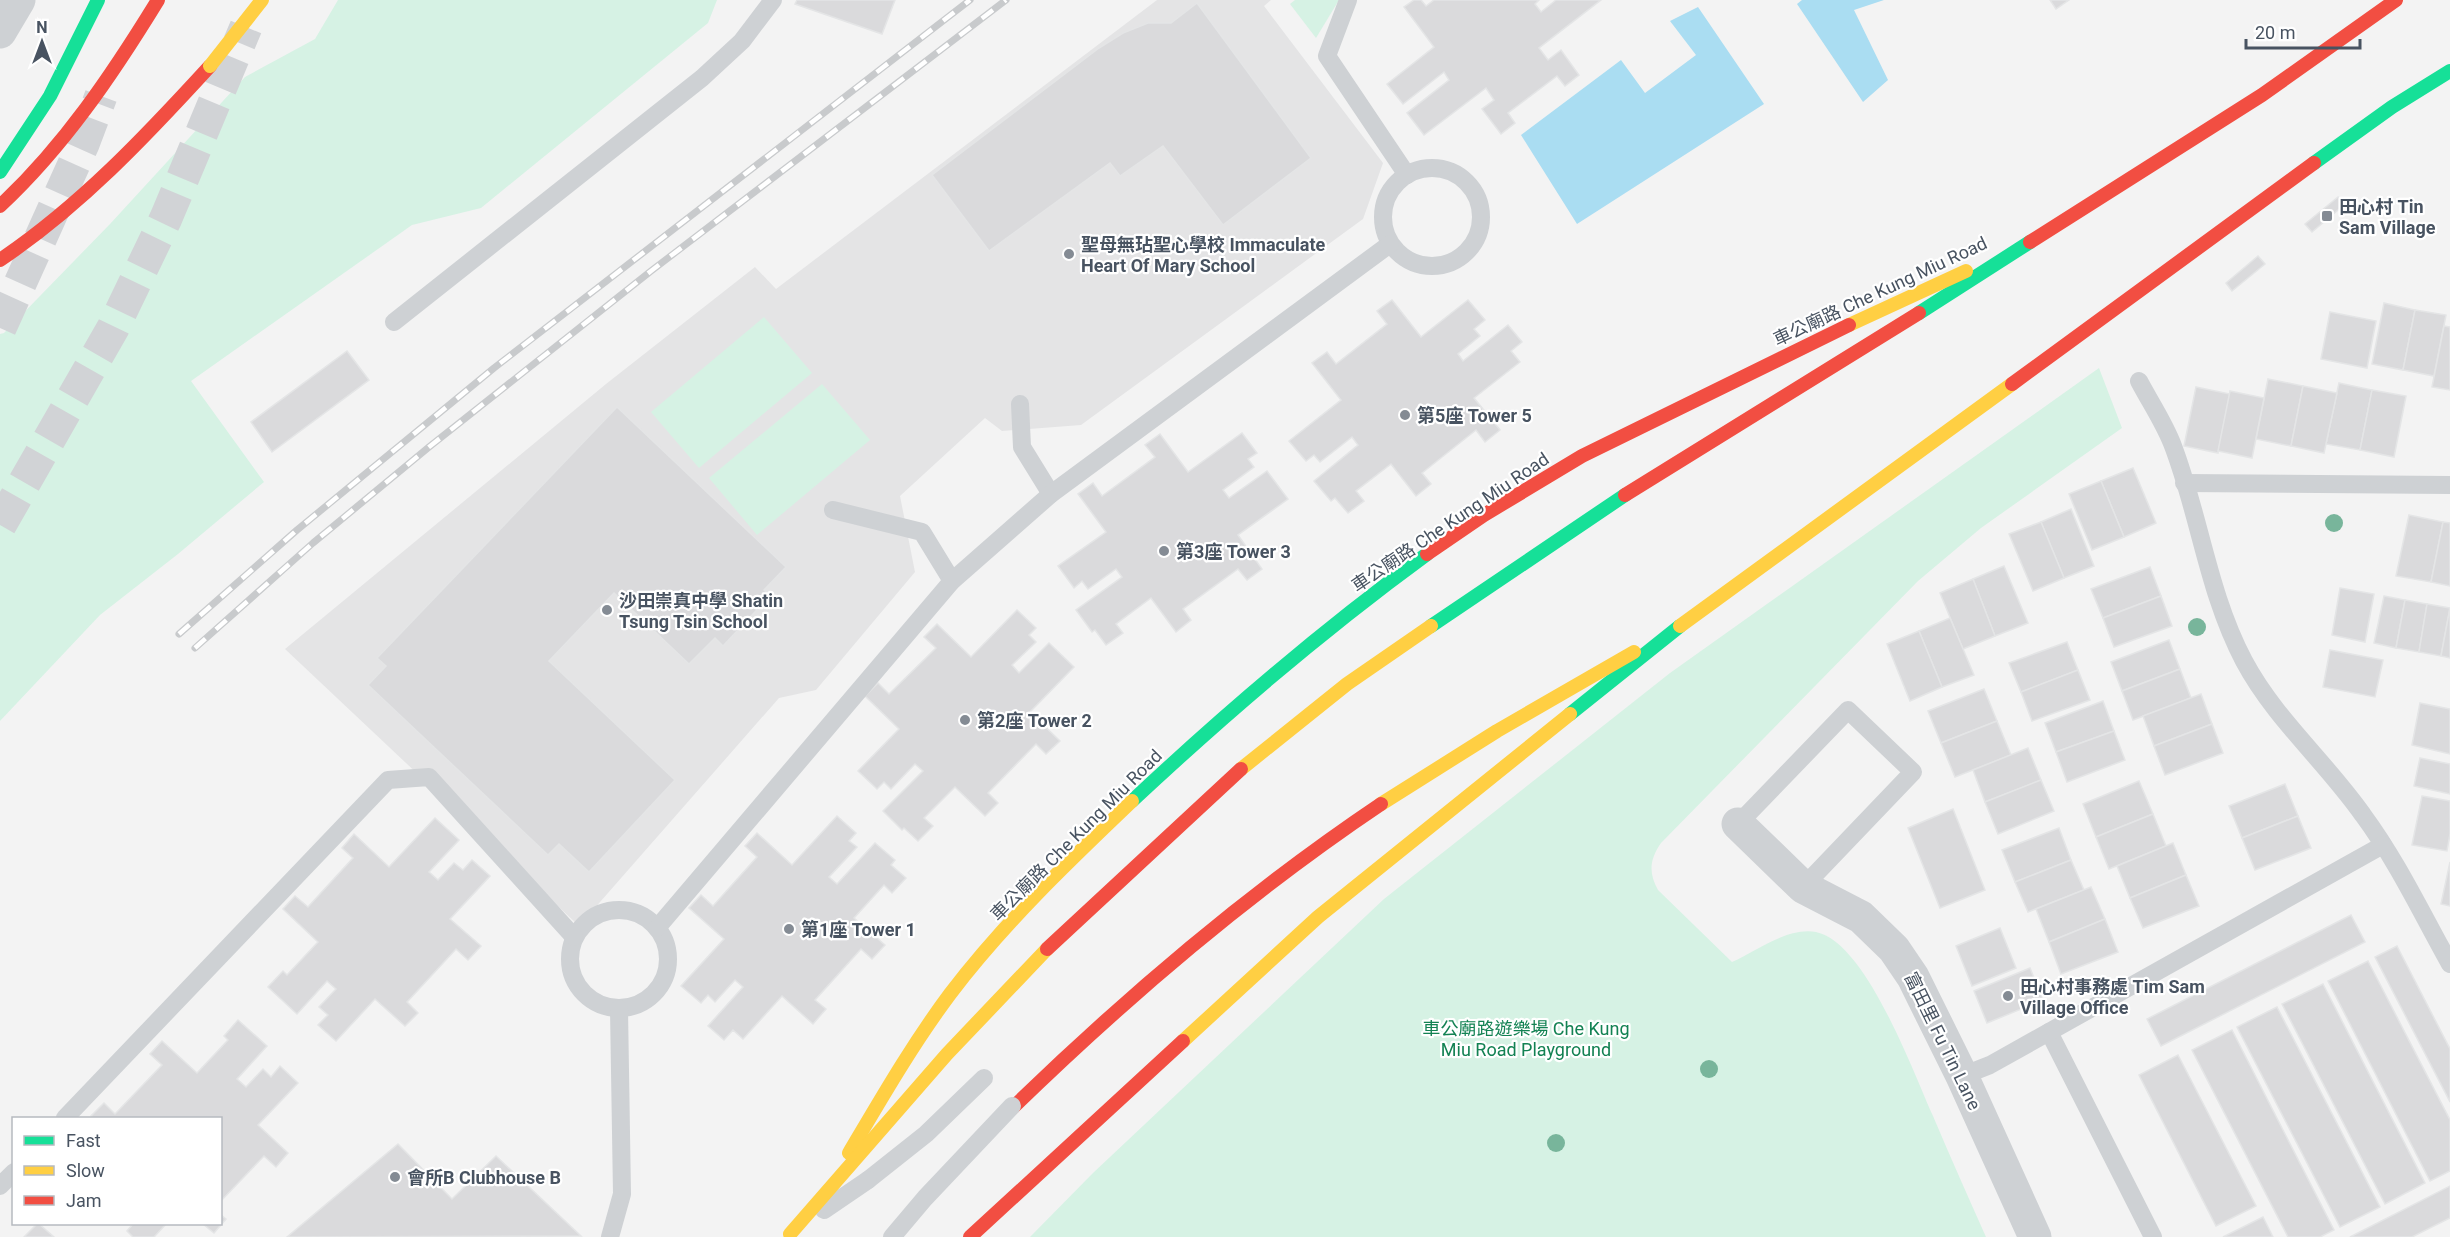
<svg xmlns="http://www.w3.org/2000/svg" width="2450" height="1237" font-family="Roboto,'Noto Sans TC',sans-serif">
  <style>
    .education { fill: #e4e4e5 }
    .green { fill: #d6f2e4 }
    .water { fill: #aaddf2 }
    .building { fill: #dadadc; stroke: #e4e5e6; stroke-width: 1.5 }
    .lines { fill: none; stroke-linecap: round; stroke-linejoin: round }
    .highway-tunnel { stroke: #d1d3d6; stroke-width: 33; stroke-dasharray: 33 16; stroke-linecap: butt }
    .lane { stroke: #ced1d4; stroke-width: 18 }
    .street { stroke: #ced1d4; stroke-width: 33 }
    .fast { stroke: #16e098; stroke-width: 14 }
    .slow { stroke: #ffcf43; stroke-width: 14 }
    .jam { stroke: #f24e42; stroke-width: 14 }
    .rail-casing { stroke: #c8cacc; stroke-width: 7 }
    .rail { stroke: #fff; stroke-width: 4.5; stroke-dasharray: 14; stroke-linecap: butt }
    .lane-bridge { stroke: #ced1d4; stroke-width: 18 }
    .slow-bridge { stroke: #ffcf43; stroke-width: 14 }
    .jam-bridge { stroke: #f24e42; stroke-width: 14 }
    .tree { fill: #78b59b }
    .poi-dot { fill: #848b94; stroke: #fff; stroke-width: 2 }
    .labels { text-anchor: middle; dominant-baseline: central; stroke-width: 4.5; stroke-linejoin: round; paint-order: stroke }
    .poi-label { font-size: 18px; font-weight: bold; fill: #485361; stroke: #fff; text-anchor: start }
    .street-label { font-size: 18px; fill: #485361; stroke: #fff }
    .park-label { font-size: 18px; fill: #138253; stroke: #fff }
  </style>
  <rect width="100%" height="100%" fill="#f3f3f3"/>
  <path class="education" d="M1157,0H1271L1264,6L1383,163L1363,219L1081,425L1002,431L985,418L900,496L915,572L816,690L779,698L579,926L285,649L606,384L755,267L776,289Z"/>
  <g class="green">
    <path d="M338,0H717L708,23L481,208L412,225L191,381L264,482L178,554L100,615L0,721V334L4,333L110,224L245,77L315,39Z"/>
    <path d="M1295,0H1339L1316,38L1290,4Z"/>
    <path d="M764,317L812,373L699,468L651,412Z"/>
    <path d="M2099,368L2122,428L1981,528L1918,581L1661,843C1650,859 1648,872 1658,890L1732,962C1757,951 1787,927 1816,932C1866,942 1913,1072 1933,1116C1950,1156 1968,1197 1986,1237H1030L1093,1173L1384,899L1670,673Z"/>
    <path d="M822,384L870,440L757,535L709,478Z"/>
  </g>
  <g class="water">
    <path d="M1802,0H1884L1854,10L1888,80L1863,102L1797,4Z"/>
    <path d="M1698,7L1764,104L1577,224L1521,135L1621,60L1645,93L1696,55L1670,21Z"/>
  </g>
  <g class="building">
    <path d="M797,0H895L882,34L795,4Z"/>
    <path d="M1414,0H1421L1426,6L1434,0H1539L1535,4L1541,12L1556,0H1601L1539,48L1548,60L1561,50L1579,75L1565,86L1557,76L1508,113L1515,123L1501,134L1482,109L1494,100L1486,88L1424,135L1407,113L1449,80L1444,72L1403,104L1387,84L1434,47L1404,7Z"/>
    <path d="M2050,0H2069L2056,9Z"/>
    <path d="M1197,3L1311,158L1223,225L1163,146L1120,176L1110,163L989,251L932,175L1099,48L1123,33L1148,23H1171Z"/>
    <path d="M2338,197L2344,205L2312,232L2305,224Z"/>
    <path d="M2258,256L2265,264L2232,291L2226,283Z"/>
    <path d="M1392,300L1421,337L1468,300L1485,320L1474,329L1480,336L1458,354L1463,361L1508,325L1522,342L1511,351L1520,362L1474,398L1500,430L1485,442L1476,430L1422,473L1431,484L1416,496L1391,464L1356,491L1364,501L1348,513L1335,498L1331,501L1314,481L1358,445L1352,437L1320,462L1314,455L1306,461L1289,441L1341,400L1312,363L1327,352L1336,364L1387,324L1377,311Z"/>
    <path d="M2384,303L2415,310L2403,370L2372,364Z"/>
    <path d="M2415,310L2446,315L2434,376L2403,370Z"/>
    <path d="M2330,312L2376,321L2367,368L2321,359Z"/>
    <path d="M2444,326L2450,327V390L2432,387Z"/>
    <path d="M347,351L369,380L272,452L251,422Z"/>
    <path d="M2268,379L2303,386L2291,446L2256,439Z"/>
    <path d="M2339,383L2372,390L2360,450L2326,444Z"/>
    <path d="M2303,386L2337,393L2324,453L2291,446Z"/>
    <path d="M2196,387L2230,394L2218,453L2184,446Z"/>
    <path d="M2372,390L2406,396L2394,457L2360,450Z"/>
    <path d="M2230,391L2264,398L2252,458L2218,451Z"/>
    <path d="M617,407L786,567L764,590L770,596L723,646L715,638L689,664L614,593L549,661L675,780L589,872L559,844L548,855L368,685L386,666L377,658Z"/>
    <path d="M1242,433L1257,453L1248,459L1254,467L1223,490L1229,498L1267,471L1288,499L1238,535L1262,569L1247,580L1238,569L1183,609L1191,620L1176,632L1151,598L1116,624L1123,633L1106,645L1095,630L1092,632L1076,610L1122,577L1116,569L1088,589L1082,581L1074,588L1058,566L1106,532L1078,494L1093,483L1102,496L1155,457L1145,445L1160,434L1188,472Z"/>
    <path d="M2133,468L2156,523L2124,537L2101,481Z"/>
    <path d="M2101,481L2124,537L2092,550L2069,494Z"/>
    <path d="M2071,509L2094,566L2064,578L2041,522Z"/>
    <path d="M2409,515L2443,522L2431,582L2396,576Z"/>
    <path d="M2041,522L2064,578L2033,591L2009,534Z"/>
    <path d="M2443,522L2450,523V586L2431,582Z"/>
    <path d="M2004,566L2028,623L1995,636L1973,579Z"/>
    <path d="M2150,567L2161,596L2103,618L2091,589Z"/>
    <path d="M1973,579L1995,636L1963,649L1940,593Z"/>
    <path d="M2340,588L2374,594L2365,642L2332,635Z"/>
    <path d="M2161,596L2172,626L2114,647L2103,618Z"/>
    <path d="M2384,596L2405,600L2396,648L2374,643Z"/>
    <path d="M2405,600L2427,604L2419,652L2396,648Z"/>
    <path d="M2427,604L2450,608L2441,656L2419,652Z"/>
    <path d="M2450,608V658L2441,656Z"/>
    <path d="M1017,610L1036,628L1029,635L1036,642L1012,665L1019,673L1049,643L1074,667L1030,712L1060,741L1046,754L1036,744L988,793L998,803L985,816L955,787L924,818L933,826L918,841L904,828L902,830L883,811L923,771L915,764L891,789L884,782L877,789L858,771L899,729L865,696L878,683L889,694L936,648L924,637L937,624L971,657Z"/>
    <path d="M1950,618L1974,675L1942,687L1919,631Z"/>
    <path d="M1919,631L1942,687L1910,701L1887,644Z"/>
    <path d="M2169,640L2180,669L2122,691L2111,662Z"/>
    <path d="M2067,642L2078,670L2021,692L2009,663Z"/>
    <path d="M2330,650L2383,660L2375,697L2323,687Z"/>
    <path d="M2180,669L2191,698L2133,720L2122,691Z"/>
    <path d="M2078,670L2090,700L2032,721L2021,692Z"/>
    <path d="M1984,689L1997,721L1941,743L1928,711Z"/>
    <path d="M2201,694L2212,724L2154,746L2143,716Z"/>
    <path d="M2103,701L2114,731L2056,752L2045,723Z"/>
    <path d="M2420,703L2450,709V754L2412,745Z"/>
    <path d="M1997,721L2011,755L1955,777L1941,743Z"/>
    <path d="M2212,724L2223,753L2165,775L2154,746Z"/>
    <path d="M2114,731L2125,760L2067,782L2056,752Z"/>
    <path d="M2028,748L2041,780L1985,802L1973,770Z"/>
    <path d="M2420,758L2450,764V794L2414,786Z"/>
    <path d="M2041,780L2054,811L1998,834L1985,802Z"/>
    <path d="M2139,781L2153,814L2096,837L2083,804Z"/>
    <path d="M2285,784L2298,816L2242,838L2229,806Z"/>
    <path d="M2422,796L2450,801V834L2447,851L2412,845Z"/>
    <path d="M1953,809L1985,890L1940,908L1908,828Z"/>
    <path d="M2153,814L2166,846L2109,869L2096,837Z"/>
    <path d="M837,816L856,833L849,841L857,847L829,877L837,884L875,843L895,860L891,865L906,878L892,893L884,885L854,918L885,945L872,959L861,949L815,1000L826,1009L813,1024L782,996L743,1039L733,1030L724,1040L708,1026L743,987L735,980L715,1002L708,995L701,1003L681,986L724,939L689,908L701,895L713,906L757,857L745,846L757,833L792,865Z"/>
    <path d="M2298,816L2311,848L2255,870L2242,838Z"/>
    <path d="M435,818L459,840L429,872L438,880L454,863L463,870L472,860L490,876L450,919L481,946L468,960L456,949L407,1002L418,1013L405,1026L375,999L336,1041L318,1025L328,1015L319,1007L336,989L327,981L297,1014L268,987L283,971L287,975L318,942L283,909L295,896L308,907L353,858L342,848L354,834L389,867Z"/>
    <path d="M2059,828L2071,860L2015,882L2002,850Z"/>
    <path d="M2173,843L2186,875L2130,898L2117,866Z"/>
    <path d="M2071,860L2084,890L2028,912L2015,882Z"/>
    <path d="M2450,862V906L2441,904Z"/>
    <path d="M2186,875L2199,906L2143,928L2130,898Z"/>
    <path d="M2091,887L2105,919L2049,942L2036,909Z"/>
    <path d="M2351,915L2365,942L2161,1046L2147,1019Z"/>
    <path d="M2105,919L2118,952L2061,974L2049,942Z"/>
    <path d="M2000,928L2016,968L1972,986L1956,946Z"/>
    <path d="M2397,946L2450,1049V1102L2375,957Z"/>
    <path d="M2368,961L2450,1120V1171L2430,1181L2328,981Z"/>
    <path d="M2030,968L2043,1000L1987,1023L1974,991Z"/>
    <path d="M2323,984L2425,1183L2385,1204L2282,1004Z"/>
    <path d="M2277,1007L2380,1207L2340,1227L2237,1027Z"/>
    <path d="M238,1020L267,1046L237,1079L246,1087L263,1069L271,1077L280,1066L298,1083L258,1125L288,1153L276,1167L264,1156L220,1202V1118H94L91,1116L104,1103L115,1114L162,1065L150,1054L162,1041L197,1073L228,1040L224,1036Z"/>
    <path d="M2232,1030L2334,1230L2320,1237H2288L2192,1050Z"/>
    <path d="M2178,1055L2256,1206L2216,1226L2139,1075Z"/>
    <path d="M398,1144L452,1199L496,1156L581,1236L287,1237Z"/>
    <path d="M2450,1186V1218L2412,1237H2350Z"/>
    <path d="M220,1214L226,1219L214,1233L203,1224H220Z"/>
    <path d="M2263,1217L2273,1237H2223Z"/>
    <path d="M37,1224H39L54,1237H24Z"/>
    <path d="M133,1224H166L154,1237H133L127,1231Z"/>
  </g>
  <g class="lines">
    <g class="highway-tunnel">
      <path d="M0,328L83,144L101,96"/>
      <path d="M0,525L113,328L166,218L246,27"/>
    </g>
    <g class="lane">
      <path d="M1348,0L1327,56L1407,175"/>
      <circle cx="1432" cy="217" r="49"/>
      <path d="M394,322L702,78L742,41L773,0"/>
      <path d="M2139,381C2150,402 2165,424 2173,446C2200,517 2208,593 2244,661C2275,719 2325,761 2363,815C2397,861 2422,914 2450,964"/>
      <path d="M1020,404L1022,447L1051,494"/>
      <path d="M2184,483L2450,485"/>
      <path d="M833,510L922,532L952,581"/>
      <path d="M1738,824L1848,710L1913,772L1803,887"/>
      <circle cx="619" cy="959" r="49"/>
      <path d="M657,928L952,581L1051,494L1390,244"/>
      <path d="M2049,1032L2153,1237"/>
      <path d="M1962,1076L1990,1065L2383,845"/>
      <path d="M65,1118L388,780L429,777L574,937"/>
      <path d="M868,1180L926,1134L984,1078"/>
      <path d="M0,1186L14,1172"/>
      <path d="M610,1237L622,1194L619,1009"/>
    </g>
    <g class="street">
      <path d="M0,32L19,0"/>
      <path d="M1738,824L1803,887L1861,917L1894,949L1913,977L1962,1076L2035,1237"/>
    </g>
    <g class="fast">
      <path d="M2314,163L2392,107L2450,71"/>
      <path d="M0,172L50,96L98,0"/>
      <path d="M1919,313L2030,242"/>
      <path d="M1431,626L1625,495"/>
      <path d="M1570,714L1680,626"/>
      <path d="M1132,801C1226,713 1323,630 1427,554"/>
    </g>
    <g class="slow">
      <path d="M1849,325L1966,271"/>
      <path d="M1680,626L2012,384"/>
      <path d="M1241,769L1347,684L1431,626"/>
      <path d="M1381,804L1497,731L1634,652"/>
      <path d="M1183,1041L1318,917L1570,714"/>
      <path d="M849,1153C881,1099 912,1045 950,994C1003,924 1068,862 1132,801"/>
    </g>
    <g class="jam">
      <path d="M0,206C64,146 112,75 158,0"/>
      <path d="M2030,242L2262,95L2396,0"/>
      <path d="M0,260C80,206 145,137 210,66"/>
      <path d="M2012,384L2314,163"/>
      <path d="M1625,495L1919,313"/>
      <path d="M1427,554L1484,515L1582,456L1849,325"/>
      <path d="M987,1133C1109,1012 1238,900 1381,804"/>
      <path d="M970,1237L1183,1041"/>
    </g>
    <g class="rail-casing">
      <g id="rail">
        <path d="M179,634L297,530L494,368L970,0"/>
        <path d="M195,648L313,543L429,447L651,271L1006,0"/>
      </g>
    </g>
    <use href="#rail" class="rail"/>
    <g class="lane-bridge">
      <path d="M824,1210L868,1180"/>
      <path d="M892,1237L925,1198L1012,1106"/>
    </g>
    <g class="slow-bridge">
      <path d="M210,66L262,0"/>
      <path d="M790,1234L947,1054L1047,949"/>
    </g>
    <path class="jam-bridge" d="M1047,949L1241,769"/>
  </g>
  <g class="tree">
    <circle cx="2334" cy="523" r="9"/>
    <circle cx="2197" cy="627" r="9"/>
    <circle cx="1709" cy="1069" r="9"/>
    <circle cx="1556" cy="1143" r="9"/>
  </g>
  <g class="poi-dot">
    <rect x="2321" y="210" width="12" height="12" rx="3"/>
    <circle cx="1069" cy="254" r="6"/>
    <circle cx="1405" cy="415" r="6"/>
    <circle cx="1164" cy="551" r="6"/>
    <circle cx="607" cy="610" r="6"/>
    <circle cx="965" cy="720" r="6"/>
    <circle cx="789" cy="929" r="6"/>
    <circle cx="2008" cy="996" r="6"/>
    <circle cx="395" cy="1177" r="6"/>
  </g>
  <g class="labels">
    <g class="poi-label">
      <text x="2339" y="206">田心村 Tin<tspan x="2339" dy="21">Sam Village</tspan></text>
      <text x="1081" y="244">聖母無玷聖心學校 Immaculate<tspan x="1081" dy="21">Heart Of Mary School</tspan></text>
      <text x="1417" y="415">第5座 Tower 5</text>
      <text x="1176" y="551">第3座 Tower 3</text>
      <text x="619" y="600">沙田崇真中學 Shatin<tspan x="619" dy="21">Tsung Tsin School</tspan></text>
      <text x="977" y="720">第2座 Tower 2</text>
      <text x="801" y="929">第1座 Tower 1</text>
      <text x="2020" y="986">田心村事務處 Tim Sam<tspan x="2020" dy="21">Village Office</tspan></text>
      <text x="407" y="1177">會所B Clubhouse B</text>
    </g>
    <g class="street-label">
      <text transform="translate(1880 291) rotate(-25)">車公廟路 Che Kung Miu Road</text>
      <text transform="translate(1450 522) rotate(-34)">車公廟路 Che Kung Miu Road</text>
      <text transform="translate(1076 835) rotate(-45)">車公廟路 Che Kung Miu Road</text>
      <text transform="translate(1943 1041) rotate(64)">富田里 Fu Tin Lane</text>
    </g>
    <g class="park-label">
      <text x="1526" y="1028">車公廟路遊樂場 Che Kung<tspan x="1526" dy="21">Miu Road Playground</tspan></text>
    </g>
  </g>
  <rect x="12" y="1117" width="210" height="108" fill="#ffffff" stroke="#b6bac0" stroke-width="1.5"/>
  <rect x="24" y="1136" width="30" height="9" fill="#16e098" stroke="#b6bac0" stroke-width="1.5"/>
  <text x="66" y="1147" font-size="18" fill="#485361">Fast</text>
  <rect x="24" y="1166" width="30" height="9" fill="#ffcf43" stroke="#b6bac0" stroke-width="1.5"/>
  <text x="66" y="1177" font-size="18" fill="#485361">Slow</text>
  <rect x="24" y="1196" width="30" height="9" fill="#f24e42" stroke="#b6bac0" stroke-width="1.5"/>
  <text x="66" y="1207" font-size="18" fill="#485361">Jam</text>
  <g transform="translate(42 42)" stroke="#ffffff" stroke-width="4.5" paint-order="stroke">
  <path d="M0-4.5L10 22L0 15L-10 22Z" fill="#485361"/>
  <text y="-9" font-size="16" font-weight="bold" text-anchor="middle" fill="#485361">N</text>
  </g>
  <path d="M2246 39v9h114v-9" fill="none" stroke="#485361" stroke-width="3"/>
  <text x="2255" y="39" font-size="18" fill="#485361" stroke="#ffffff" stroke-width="4.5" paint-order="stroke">20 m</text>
</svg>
